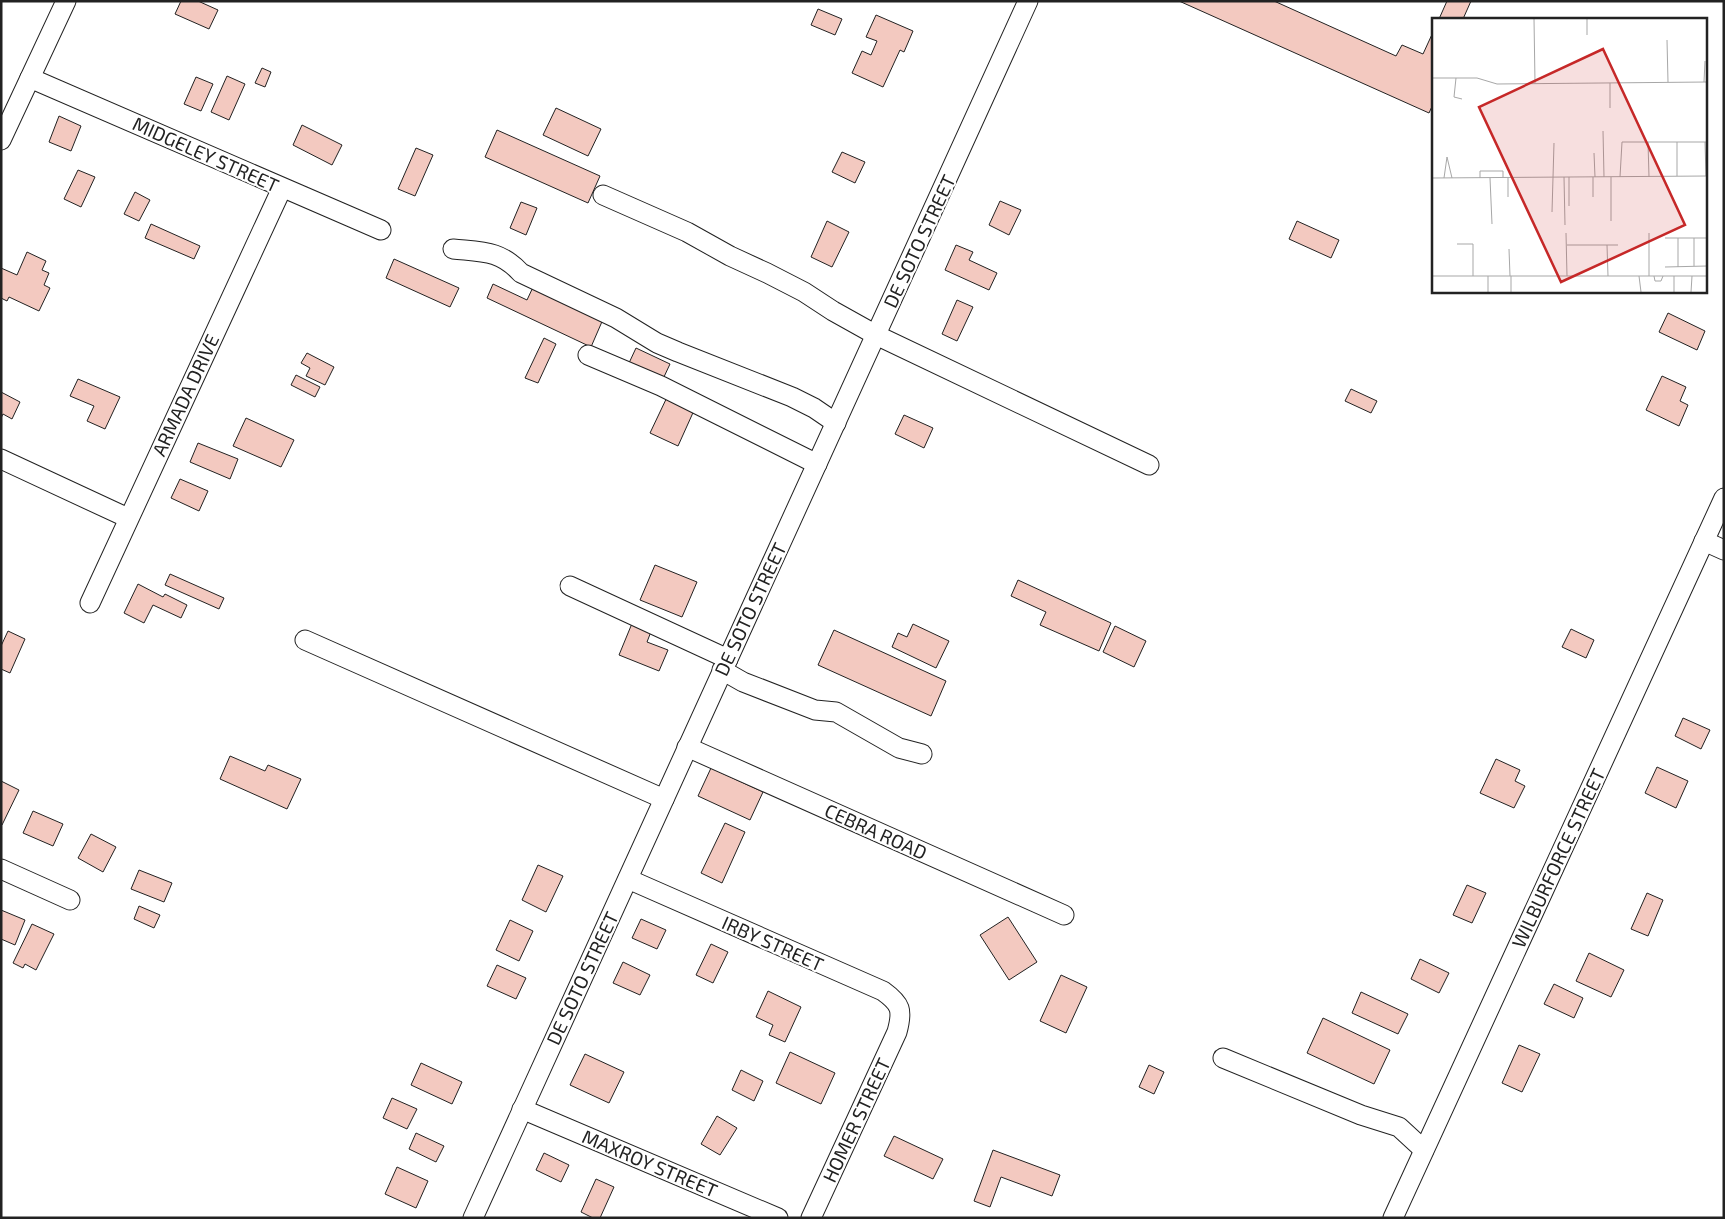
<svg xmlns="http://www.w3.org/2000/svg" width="1725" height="1219" font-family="'Exo 2',sans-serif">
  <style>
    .building { fill: #f3c9c0; stroke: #222 }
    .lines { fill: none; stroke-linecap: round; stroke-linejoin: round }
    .minor-casing { stroke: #222; stroke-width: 21 }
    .minor { stroke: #fff; stroke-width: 19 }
    .labels { text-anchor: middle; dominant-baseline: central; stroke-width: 4; stroke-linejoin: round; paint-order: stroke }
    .street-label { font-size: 19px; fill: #222; stroke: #fff }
    .inset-road { fill: none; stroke: #a7a7a7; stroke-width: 1 }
    .view { fill: #c62828; fill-opacity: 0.15; stroke: #c62828; stroke-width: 2.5 }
    .inset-edge { fill: none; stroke: #222; stroke-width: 2.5 }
  </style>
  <rect width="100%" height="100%" fill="#fff"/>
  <g class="building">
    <path d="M181,1H198L218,10L209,29L175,14Z"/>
    <path d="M1179,1H1274L1396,56L1402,45L1423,54L1434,30V102L1429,113Z"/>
    <path d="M1447,1H1471L1463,19H1439Z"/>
    <path d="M818,9L842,19L835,35L811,25Z"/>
    <path d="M876,15L913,31L904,52L900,50L883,87L852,73L862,51L871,55L877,41L866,37Z"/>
    <path d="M262,68L271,72L265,87L255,83Z"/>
    <path d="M227,76L245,84L229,120L211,112Z"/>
    <path d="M196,77L213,84L201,111L184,104Z"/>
    <path d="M556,108L601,129L588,156L543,135Z"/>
    <path d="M59,116L81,126L71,151L49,142Z"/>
    <path d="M302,125L342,145L332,165L293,145Z"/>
    <path d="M497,130L600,176L588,203L485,157Z"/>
    <path d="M416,148L433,155L415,196L398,189Z"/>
    <path d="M842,152L865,162L855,183L832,172Z"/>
    <path d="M78,170L95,177L81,207L64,199Z"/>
    <path d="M135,192L150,200L139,221L124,214Z"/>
    <path d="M1000,201L1021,210L1009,235L989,225Z"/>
    <path d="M521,202L537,208L526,235L510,228Z"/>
    <path d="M827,221L849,232L832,267L811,257Z"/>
    <path d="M1297,221L1339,240L1331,258L1289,239Z"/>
    <path d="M151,224L200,246L194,259L145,238Z"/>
    <path d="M956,245L973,252L969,260L997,273L989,290L945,270Z"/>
    <path d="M27,252L46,261L42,270L49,273L44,285L50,288L39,311L9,297L7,301L1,298V268L17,275Z"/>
    <path d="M394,259L459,288L450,307L386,278Z"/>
    <path d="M493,284L527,300L534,285L604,317L591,347L487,298Z"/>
    <path d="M957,300L973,307L957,341L942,334Z"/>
    <path d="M1668,313L1705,331L1697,350L1659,332Z"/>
    <path d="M544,338L556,344L538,383L525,378Z"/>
    <path d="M636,348L670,364L663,379L629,363Z"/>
    <path d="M307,353L334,367L325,385L306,376L310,368L301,363Z"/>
    <path d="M296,375L320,387L315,397L291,385Z"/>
    <path d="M1662,376L1686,387L1680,401L1688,405L1679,426L1646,410Z"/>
    <path d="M78,379L120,397L105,429L87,421L94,406L70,396Z"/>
    <path d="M1351,389L1377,401L1371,413L1345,401Z"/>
    <path d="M1,392L20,402L12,419L3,414L1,418Z"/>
    <path d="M669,393L696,406L678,446L650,433Z"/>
    <path d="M904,415L933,428L924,448L895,434Z"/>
    <path d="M246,418L294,440L281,467L233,446Z"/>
    <path d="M198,443L238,459L230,479L190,462Z"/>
    <path d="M180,479L208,491L199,511L171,498Z"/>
    <path d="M655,565L697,582L682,617L640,600Z"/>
    <path d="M170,574L224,598L219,609L165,585Z"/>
    <path d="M1018,580L1111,623L1099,651L1040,625L1046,612L1011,596Z"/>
    <path d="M138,584L163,597L165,594L187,605L181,618L153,605L144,623L124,613Z"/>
    <path d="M633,621L652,629L647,642L668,650L659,671L619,655Z"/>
    <path d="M913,624L949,641L936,668L892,647L898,633L907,637Z"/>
    <path d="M1115,626L1146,641L1134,667L1103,652Z"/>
    <path d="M1571,629L1594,640L1586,658L1562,647Z"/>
    <path d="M834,630L946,681L931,716L818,665Z"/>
    <path d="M8,631L25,639L10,673L1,669V646Z"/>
    <path d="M1683,718L1710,730L1701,749L1675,736Z"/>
    <path d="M230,756L265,771L268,765L301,779L287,809L220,779Z"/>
    <path d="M1496,759L1520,770L1515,781L1525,786L1514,808L1480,793Z"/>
    <path d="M1657,767L1688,781L1676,808L1645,793Z"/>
    <path d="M711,768L763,792L750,820L698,796Z"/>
    <path d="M1,781L19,790L2,825H1Z"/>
    <path d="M33,811L63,824L53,846L23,833Z"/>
    <path d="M725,823L745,832L722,883L701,873Z"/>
    <path d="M91,834L116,847L103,872L78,858Z"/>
    <path d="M538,865L563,876L546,912L522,900Z"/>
    <path d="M139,870L172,883L164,902L131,889Z"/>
    <path d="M1467,885L1486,893L1472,923L1453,915Z"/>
    <path d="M1647,893L1663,900L1648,936L1631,929Z"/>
    <path d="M139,906L160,915L154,928L134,919Z"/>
    <path d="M1,910L25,920L15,945L1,939Z"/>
    <path d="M1008,917L1037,962L1009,980L980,935Z"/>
    <path d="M641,919L666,930L657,949L632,938Z"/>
    <path d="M510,920L533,931L519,961L496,950Z"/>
    <path d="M32,924L54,934L36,970L25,964L23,968L13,963Z"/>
    <path d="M711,944L728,952L713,983L696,975Z"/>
    <path d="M1589,953L1624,970L1611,997L1576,981Z"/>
    <path d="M1420,959L1449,973L1439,993L1411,979Z"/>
    <path d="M623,962L650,975L640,995L613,983Z"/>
    <path d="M497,965L526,978L516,999L487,986Z"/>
    <path d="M1061,975L1087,987L1066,1033L1040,1021Z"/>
    <path d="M1554,984L1583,998L1574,1018L1544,1004Z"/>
    <path d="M768,991L801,1007L785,1042L769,1035L773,1025L756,1017Z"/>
    <path d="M1361,992L1408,1014L1398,1034L1352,1013Z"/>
    <path d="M1323,1018L1390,1050L1374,1084L1307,1053Z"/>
    <path d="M1519,1045L1540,1054L1522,1092L1502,1083Z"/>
    <path d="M790,1052L835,1073L821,1104L776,1083Z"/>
    <path d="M585,1054L624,1072L609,1103L570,1085Z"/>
    <path d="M421,1063L462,1082L452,1104L411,1085Z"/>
    <path d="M1149,1065L1164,1072L1154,1094L1139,1087Z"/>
    <path d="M741,1070L763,1081L754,1101L732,1090Z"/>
    <path d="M392,1098L417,1109L407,1129L383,1118Z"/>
    <path d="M717,1116L737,1128L720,1155L701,1144Z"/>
    <path d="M416,1133L444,1146L436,1162L409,1149Z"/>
    <path d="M894,1136L943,1159L933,1179L884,1156Z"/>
    <path d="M993,1150L1060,1175L1052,1196L1001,1177L990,1207L974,1201Z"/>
    <path d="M544,1153L569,1165L561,1182L536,1170Z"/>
    <path d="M397,1167L428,1181L416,1208L385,1194Z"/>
    <path d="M596,1179L614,1187L600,1218H593L581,1212Z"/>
  </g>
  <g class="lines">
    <g class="minor-casing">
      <g id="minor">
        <path d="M30,78L381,230"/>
        <path d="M1,140L66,1"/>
        <path d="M603,195L687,232L730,256L767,273L804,292L833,311L876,335L1149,465"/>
        <path d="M453,249C482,252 500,250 521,273L616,318L657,343L678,352L792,397L814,408L836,423"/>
        <path d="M588,355L661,386L817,464"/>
        <path d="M1,459L128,518"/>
        <path d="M1704,541L1724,550"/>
        <path d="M570,586L728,659"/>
        <path d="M90,603L282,188"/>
        <path d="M305,640L664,799"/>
        <path d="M722,670L743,682L815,710L836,712L899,748L922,754"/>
        <path d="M687,747L1064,915"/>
        <path d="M1,869L70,900"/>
        <path d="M628,879L883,991C901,1004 903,1010 897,1032L811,1218"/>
        <path d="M1223,1058L1361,1115L1399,1127L1424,1150"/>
        <path d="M522,1109L778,1218"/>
        <path d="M473,1218L1028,1"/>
        <path d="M1393,1218L1724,498"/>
      </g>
    </g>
    <use href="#minor" class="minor"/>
  </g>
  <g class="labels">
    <g class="street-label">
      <text transform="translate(206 154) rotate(24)">MIDGELEY STREET</text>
      <text transform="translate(919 241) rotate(-65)">DE SOTO STREET</text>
      <text transform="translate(185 395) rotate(-65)">ARMADA DRIVE</text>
      <text transform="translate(750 609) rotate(-65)">DE SOTO STREET</text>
      <text transform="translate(876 831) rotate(24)">CEBRA ROAD</text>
      <text transform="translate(1558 858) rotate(-65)">WILBURFORCE STREET</text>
      <text transform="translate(773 943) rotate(24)">IRBY STREET</text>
      <text transform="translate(582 978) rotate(-65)">DE SOTO STREET</text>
      <text transform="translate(856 1120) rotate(-65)">HOMER STREET</text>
      <text transform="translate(650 1163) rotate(23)">MAXROY STREET</text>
    </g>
  </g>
  <g transform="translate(1432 18)">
    <rect width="275" height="275" fill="#fff"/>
    <path class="inset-road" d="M102,1L103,65M155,1V17M235,22L236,64M0,60H45L65,66L275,64M24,60L22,79L30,81M272,64L273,43M178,65V90M171,113L172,159M216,124L217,159M245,124V158M273,124L274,158M162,135L163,159M132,159L133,207M161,159V179M179,159V203M188,159L190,124H275M0,160L275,158M12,160L15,139L20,160M48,160V153H71V159M58,160L60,206M76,160V179M137,188V159M120,194L122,125M134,215L135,258M217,215V258M233,220H275M246,220V249M25,226H41V258M135,227H186M175,227L176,258M77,231L78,258M262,248V220M233,249L275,248M0,258H275M56,258V274M79,258V274M207,258L209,274M222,258L223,263H229L231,258M242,258V274M259,274L260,258"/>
    <path class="view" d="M171,31L253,207L129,264L47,89Z"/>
    <rect width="275" height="275" class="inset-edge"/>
  </g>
  <rect width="1725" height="1219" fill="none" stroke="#222222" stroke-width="5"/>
</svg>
